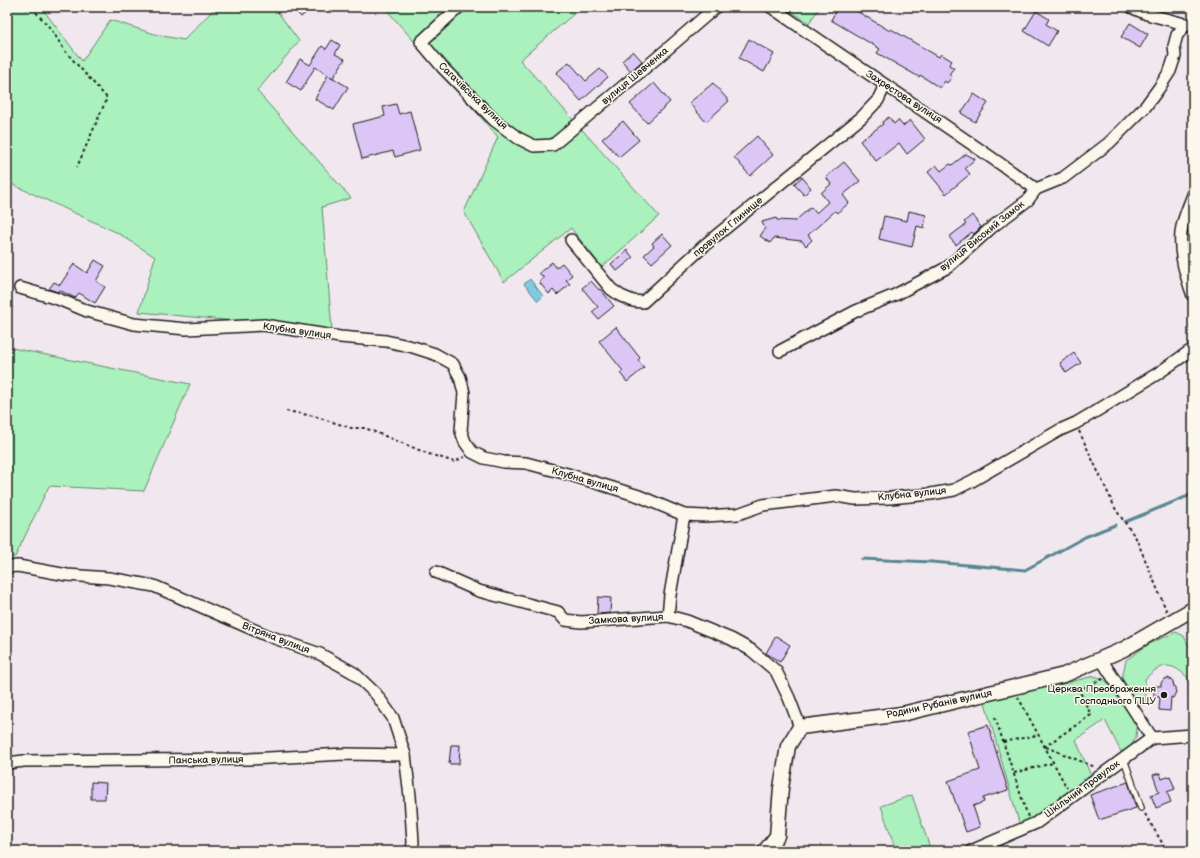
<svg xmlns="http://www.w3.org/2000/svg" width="1200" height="858" font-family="'Balsamiq Sans',sans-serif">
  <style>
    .green { fill: #aaf1be; stroke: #63866d }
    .water { fill: #80cbe0; stroke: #588592 }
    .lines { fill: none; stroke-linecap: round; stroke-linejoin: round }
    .stream { stroke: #588592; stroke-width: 3 }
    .building { fill: #dbc6f6; stroke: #1c1c1c }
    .service-casing { stroke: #1c1c1c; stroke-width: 8 }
    .minor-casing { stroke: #1c1c1c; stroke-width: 14 }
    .tertiary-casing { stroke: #1c1c1c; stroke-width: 17 }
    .path { stroke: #1c1c1c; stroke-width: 2; stroke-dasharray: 3 3; stroke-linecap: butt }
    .service { stroke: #fbf7ec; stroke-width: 5.5 }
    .minor { stroke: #fbf7ec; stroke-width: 11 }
    .tertiary { stroke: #fbf7ec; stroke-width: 14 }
    .poi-dot { fill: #1c1c1c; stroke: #fbf7ec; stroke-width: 1.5 }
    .labels { text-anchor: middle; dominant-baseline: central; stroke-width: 3; stroke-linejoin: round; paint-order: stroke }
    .street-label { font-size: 10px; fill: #1c1c1c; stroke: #fbf7ec }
    .poi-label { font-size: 10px; fill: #1c1c1c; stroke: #fbf7ec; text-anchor: end }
  </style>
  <rect width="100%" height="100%" fill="#f1e8ef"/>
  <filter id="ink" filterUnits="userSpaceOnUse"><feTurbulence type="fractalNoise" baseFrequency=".025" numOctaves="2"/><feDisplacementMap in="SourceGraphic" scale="8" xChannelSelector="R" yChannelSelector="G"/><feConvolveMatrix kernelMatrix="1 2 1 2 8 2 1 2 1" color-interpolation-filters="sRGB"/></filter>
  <g filter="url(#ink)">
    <g class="green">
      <path d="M7,7H41L82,61L110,20L158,35L184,40L216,7H274L299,41L257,91L351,198L322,207L332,330L139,312L155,257L118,233L7,182Z"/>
      <path d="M384,7H582L520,60L659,216L602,267L571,228L504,282L464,212L498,137Z"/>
      <path d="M784,7H820L809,23Z"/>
      <path d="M7,347L190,384L144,491L49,486L15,557H7Z"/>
      <path d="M1176,632L1184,636L1193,655V691L1189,693L1188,678C1171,661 1161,663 1145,679V703L1138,706L1122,678L1126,660L1149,644Z"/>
      <path d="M1094,676L1104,679L1116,692L1130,714L1137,728L1136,737L1130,748L1121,752L1105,720L1076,740L1091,776L1035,819L1020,826L984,699L1054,682L1058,685Z"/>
      <path d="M912,795L931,851H896L881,806Z"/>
    </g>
    <path class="water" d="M530,279L543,296L538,301L524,284Z"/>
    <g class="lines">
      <g class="stream">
        <path d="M1125,522L1193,494"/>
        <path d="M862,559L932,562L1025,570L1085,537L1115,525"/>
      </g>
    </g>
    <g class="building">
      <path d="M292,7H312L301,17Z"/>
      <path d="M838,7H850L890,31L891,29L939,57L941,54L952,61L949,65L954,68L949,74L952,77L947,83L945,81L940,88L920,75L919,77L877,53L880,49L831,20Z"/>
      <path d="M1036,11L1049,19L1046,24L1057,31L1048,46L1024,31Z"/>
      <path d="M1130,23L1148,34L1140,48L1121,37Z"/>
      <path d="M749,39L774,54L764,72L739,58Z"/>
      <path d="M332,40L340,45L335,54L345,59L333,78L330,76L348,87L334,110L315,99L328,75L315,67L301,91L286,82L300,59L310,65L322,46L326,49Z"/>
      <path d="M633,51L642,61L631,71L622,61Z"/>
      <path d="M569,62L586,81L600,69L608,77L581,101L556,73Z"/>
      <path d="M654,83L670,102L647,123L630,104Z"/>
      <path d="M713,83L729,101L706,122L689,103Z"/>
      <path d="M974,94L988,103L975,122L961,113Z"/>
      <path d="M396,104L399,114L410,111L420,150L395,157L393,151L362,159L353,124L385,116L383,107Z"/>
      <path d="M889,117L894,124L898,120L903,126L910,120L925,139L907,154L899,143L876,161L860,141L883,124L882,122Z"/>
      <path d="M623,121L639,140L619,157L602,139Z"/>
      <path d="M757,136L773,155L750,176L734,157Z"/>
      <path d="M966,154L975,159L965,168L970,174L946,194L928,172L936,165L941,171L950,164L952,165Z"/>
      <path d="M844,162L860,181L843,195L849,203L837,213L835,211L808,235L812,240L806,246L802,241L774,238L770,243L760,236L765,229L762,222L776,218L777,220L795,221L811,207L816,213L828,202L821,193L831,184L826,177Z"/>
      <path d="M802,177L811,188L804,195L794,184Z"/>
      <path d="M909,211L926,215L924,228L917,226L912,247L879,239L884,216L907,221Z"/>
      <path d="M972,215L981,227L974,234L972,232L956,245L949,237L966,224L964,222Z"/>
      <path d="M662,234L672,245L652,263L644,255L654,246L652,243Z"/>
      <path d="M627,250L633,258L617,271L611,264Z"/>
      <path d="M95,260L105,266L96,281L105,287L95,303L79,293L75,298L59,290L58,292L49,289L54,282L60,285L74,264L87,273Z"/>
      <path d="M552,262L556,268L562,263L572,275L566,280L570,284L557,295L553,290L549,294L539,282L544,278L539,273Z"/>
      <path d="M591,281L599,290L600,289L614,306L598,319L592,312L598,307L582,288Z"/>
      <path d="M616,327L640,358L638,360L644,368L627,382L620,373L623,371L599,341Z"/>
      <path d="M1074,353L1081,363L1066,373L1060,363Z"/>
      <path d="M598,597L611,598L610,613L597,614Z"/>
      <path d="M776,636L790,645L780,662L766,653Z"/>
      <path d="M1168,678L1172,680L1176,692L1173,698L1171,697L1170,711L1159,710L1160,697H1154V686H1161V683L1164,679Z"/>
      <path d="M988,725L1008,790L983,798L984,802L973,806L980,827L966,832L948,781L980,770L968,731Z"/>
      <path d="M451,745H460L459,764H449Z"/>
      <path d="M1160,773L1162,779L1170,776L1175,789L1167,792L1171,802L1156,808L1151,795L1159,792L1153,775Z"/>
      <path d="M91,782L106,783L105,799H91Z"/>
      <path d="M1128,782L1136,808L1099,820L1090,795Z"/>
    </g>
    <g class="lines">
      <g class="service-casing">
        <path id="service" d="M1124,759L1141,808"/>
      </g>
      <g class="minor-casing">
        <g id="minor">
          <path d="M459,7L421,42L443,68L494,120L518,138L534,146L553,145L658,57L716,7"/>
          <path d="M771,7C859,68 949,127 1036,189"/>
          <path d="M1131,7L1147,14L1192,26"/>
          <path d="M1193,195C1189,206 1182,220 1181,233C1179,255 1186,276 1193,296"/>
          <path d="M571,240L611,289L621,296L633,301L643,302L706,244L862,117L878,100L885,85"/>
          <path d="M20,288L58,299L87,311L134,324L186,329L264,325L340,337L386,341L413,347L435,354L453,364L460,377L464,393L461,431L465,442L472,452L484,458L504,462L526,463L564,473L639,496L684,515L705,516L738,514L763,505L836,496L855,499L890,498L931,494L954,490L972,481L1060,430L1076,423L1098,410L1157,374L1193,349"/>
          <path d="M780,351L856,311L895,295L948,267L992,227L1028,200L1036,189L1063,178L1109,143L1145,107L1159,88L1170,71L1175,56L1174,46L1177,35L1186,24"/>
          <path d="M7,567L18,566L67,575L109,578L154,586L266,635L320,654L354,673L376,694L393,718L405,755L410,796L413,842L412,851"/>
          <path d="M436,572L479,591L558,612L565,620L581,622L668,616L687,621L731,639L751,650L776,671L789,698L800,727"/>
          <path d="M668,616L670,595L684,515"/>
          <path d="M1101,659L1152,738"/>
          <path d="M7,763L24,761L249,759L345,754L405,755"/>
          <path d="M971,851L1036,823L1152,738L1193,735"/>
        </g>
      </g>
      <g class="tertiary-casing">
        <path id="tertiary" d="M765,851L777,836L781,788L788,746L800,727L902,714L1064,675L1124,649L1193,609"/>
      </g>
      <g class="path">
        <path d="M13,7L26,9L42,7"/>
        <path d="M32,8L51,29L65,51L107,98L77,167"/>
        <path d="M286,411L314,416L351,428H365L429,454L455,462L464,457"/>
        <path d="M1079,431L1116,510L1136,538L1167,612"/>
        <path d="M1018,697L1067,788"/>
        <path d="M995,717L1028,817"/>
        <path d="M1003,742L1038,735"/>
        <path d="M1044,747L1091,715L1079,690L1103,679"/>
        <path d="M1046,747L1095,767"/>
        <path d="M1014,773L1053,763"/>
        <path d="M1145,814L1167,851"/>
      </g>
      <use href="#service" class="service"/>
      <use href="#minor" class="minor"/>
      <use href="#tertiary" class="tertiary"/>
    </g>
  </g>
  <circle class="poi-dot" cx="1164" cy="695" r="4"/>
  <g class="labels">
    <g class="street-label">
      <text transform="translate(635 76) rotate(-40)">вулиця Шевченка</text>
      <text transform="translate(473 96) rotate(44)">Сагачівська вулиця</text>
      <text transform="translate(904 97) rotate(33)">Захрестова вулиця</text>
      <text transform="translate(728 227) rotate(-40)">провулок Глинище</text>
      <text transform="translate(982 236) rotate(-39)">вулиця Високий Замок</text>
      <text transform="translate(297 331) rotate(8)">Клубна вулиця</text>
      <text transform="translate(585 480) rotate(16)">Клубна вулиця</text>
      <text transform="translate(912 494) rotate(-6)">Клубна вулиця</text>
      <text transform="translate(626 619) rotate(-3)">Замкова вулиця</text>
      <text transform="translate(276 638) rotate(21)">Вітряна вулиця</text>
      <text transform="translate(939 704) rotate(-12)">Родини Рубанів вулиця</text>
      <text transform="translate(206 760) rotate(-1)">Панська вулиця</text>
      <text transform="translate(1082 789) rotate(-36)">Шкільний провулок</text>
    </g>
    <g class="poi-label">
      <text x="1156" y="689">Церква Преображення<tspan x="1156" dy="12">Господнього ПЦУ</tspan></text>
    </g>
  </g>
  <rect width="1200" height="858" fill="none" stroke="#fbf7ec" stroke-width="24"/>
  <rect x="12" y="12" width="1176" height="834" fill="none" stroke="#1c1c1c" stroke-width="1.5" filter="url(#ink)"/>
</svg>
